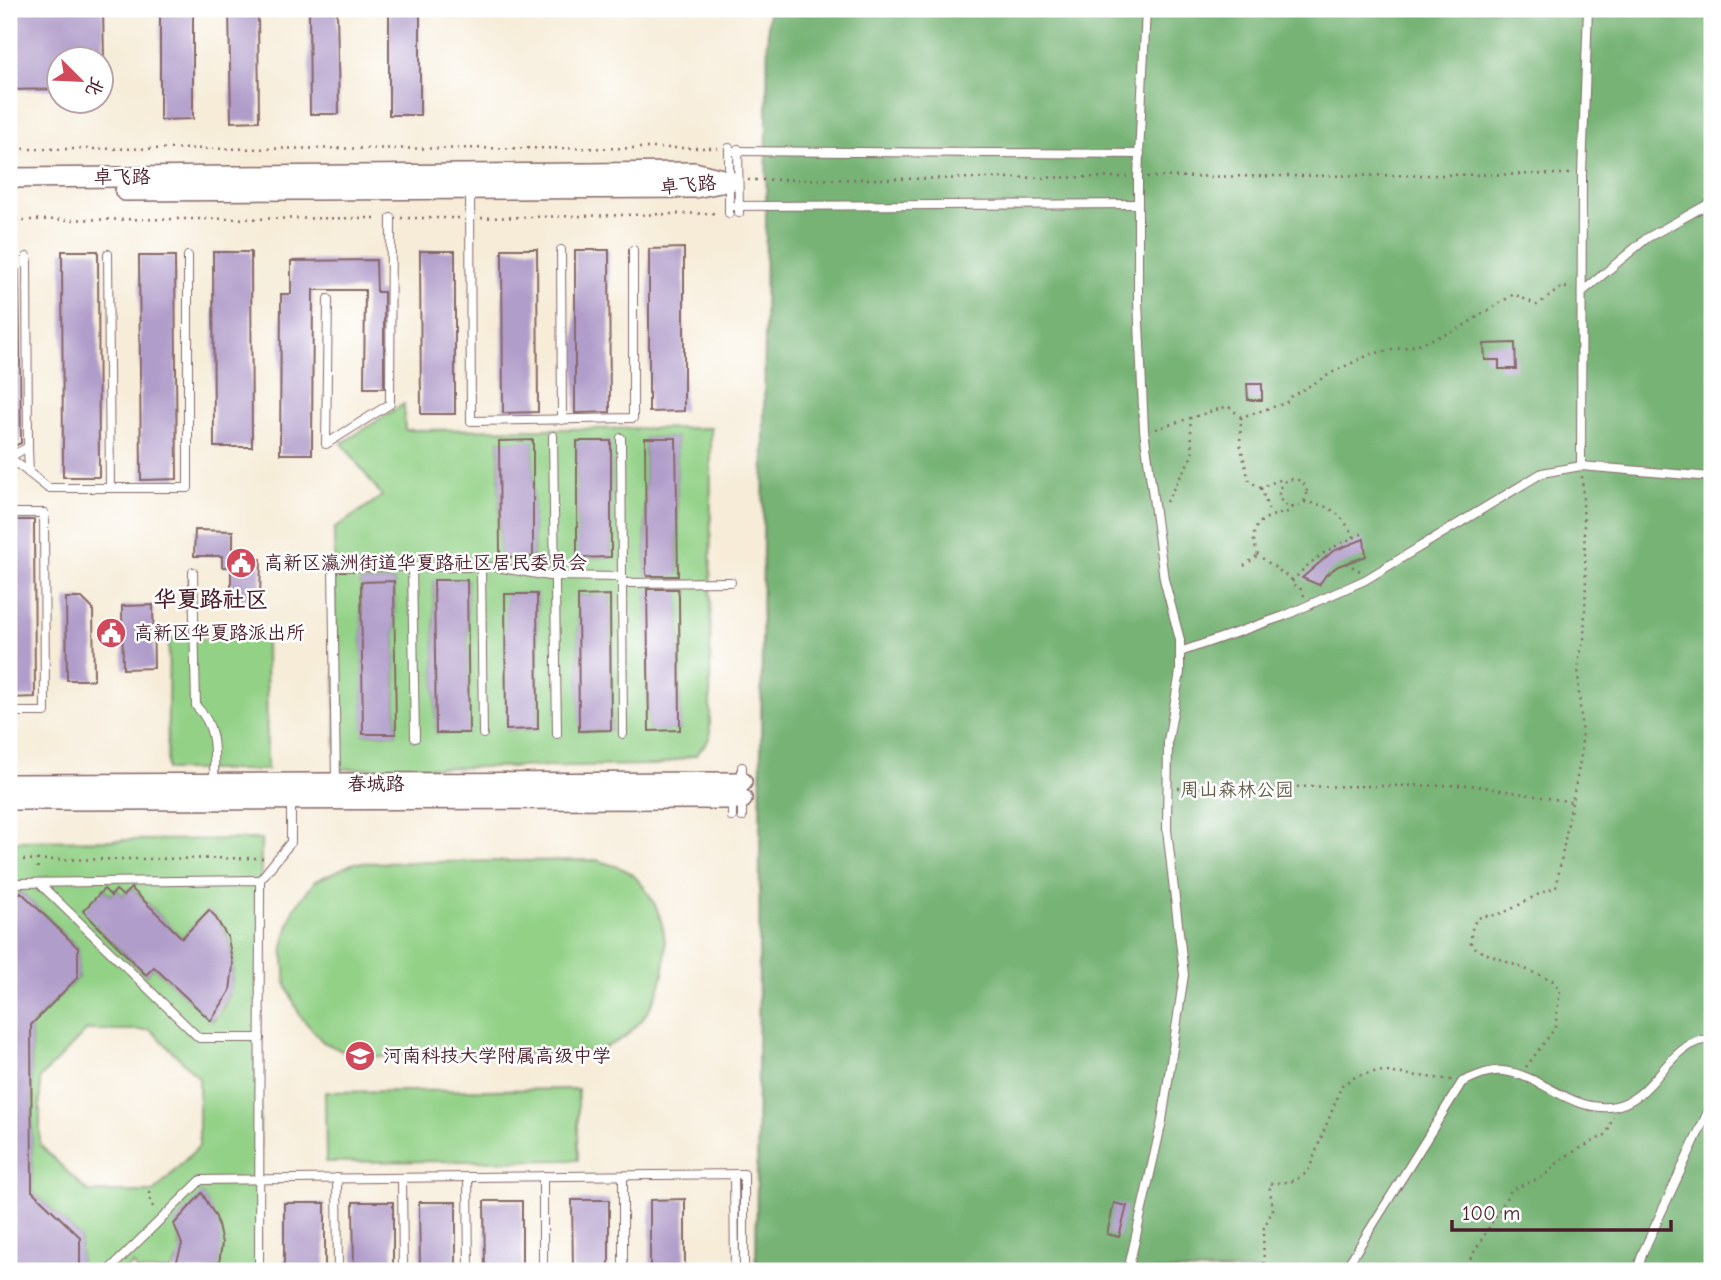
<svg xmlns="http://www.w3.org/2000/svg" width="1721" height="1280" font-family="'Comic Neue','LXGW WenKai TC',sans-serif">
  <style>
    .green { fill: #93d187; stroke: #6e7859; stroke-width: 2; fill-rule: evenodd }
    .forest { fill: #76b374; stroke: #606950; stroke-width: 2 }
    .building { fill: #b19dca }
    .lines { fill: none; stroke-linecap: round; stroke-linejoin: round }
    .service-casing { stroke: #866768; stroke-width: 10 }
    .tertiary-casing { stroke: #866768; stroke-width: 22 }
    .path { stroke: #866768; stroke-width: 2.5; stroke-dasharray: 2 5; stroke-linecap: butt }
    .service { stroke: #fff; stroke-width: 8 }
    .tertiary { stroke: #fff; stroke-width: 19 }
    .labels { text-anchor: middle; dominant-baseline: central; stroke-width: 5; stroke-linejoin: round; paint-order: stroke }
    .street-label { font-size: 19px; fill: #4a1f2b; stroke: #fff }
    .poi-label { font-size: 19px; fill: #4a1f2b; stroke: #fff; text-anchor: start }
    .park-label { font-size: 19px; fill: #645d4b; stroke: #fff }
    .quarter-label { font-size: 23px; font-weight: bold; fill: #4a1f2b; stroke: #fff }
  </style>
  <rect width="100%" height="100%" fill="#fff"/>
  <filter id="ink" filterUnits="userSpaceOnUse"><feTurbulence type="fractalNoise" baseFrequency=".0143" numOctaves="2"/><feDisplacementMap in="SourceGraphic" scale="14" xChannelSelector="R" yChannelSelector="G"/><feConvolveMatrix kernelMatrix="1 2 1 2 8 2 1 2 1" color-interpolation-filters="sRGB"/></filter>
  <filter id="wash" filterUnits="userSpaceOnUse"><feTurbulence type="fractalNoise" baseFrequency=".00686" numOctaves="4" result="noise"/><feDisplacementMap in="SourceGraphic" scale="28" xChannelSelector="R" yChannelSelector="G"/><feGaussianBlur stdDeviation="1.57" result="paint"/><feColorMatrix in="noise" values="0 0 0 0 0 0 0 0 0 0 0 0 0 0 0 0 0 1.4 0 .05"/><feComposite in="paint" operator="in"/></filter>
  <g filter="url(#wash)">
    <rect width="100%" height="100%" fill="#f6ecd8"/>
    <g class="green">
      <path d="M404,404L405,430L711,428L710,738L696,755L657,765L336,769L334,529L382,496L342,443ZM645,438H676L678,573H646ZM499,441H533V557H500ZM610,441L611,557L578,558L577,442ZM467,580L468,733H436L434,581ZM394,581L396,734H364L361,582ZM506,594H537L538,729L507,730ZM679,595L680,730H649L647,596ZM578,596H610L611,730L580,731Z"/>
      <path d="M169,639H266L267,770H167Z"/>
      <path d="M261,839L259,1271H217C224,1241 218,1220 202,1194L179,1234L181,1254L171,1271H138L133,1264L125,1271H74L80,1265V1237L32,1191L31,1025L78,977V948L21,892L9,904V841ZM131,888L182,938L208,911C241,933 240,995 212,1021L154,967L146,975L96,927L104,889L111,896L116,890L123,896ZM87,1030H151L199,1078V1146L154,1192H88L40,1145V1078Z"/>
      <path d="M596,860C608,864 627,868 635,877C679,921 674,994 628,1034C620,1042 606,1046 595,1052L355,1057L323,1042L300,1016L286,985L283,946L293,910L315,881L354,863Z"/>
      <path d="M578,1089V1160L326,1162L325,1092Z"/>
    </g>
    <path class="forest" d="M768,9H1712V1271H756Z"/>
    <g id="blocks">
      <g class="building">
        <path d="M9,9H103L104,60H60V89L9,90Z"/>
        <path d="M160,9H193V119L160,120Z"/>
        <path d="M229,9H258L259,121L231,122Z"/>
        <path d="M309,9H337L339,114H310Z"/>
        <rect x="389" y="9" width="31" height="106"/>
        <path d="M684,248V411L649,412V249Z"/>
        <path d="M502,249H537L538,412L503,413Z"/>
        <path d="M575,250H609L610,412L575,413Z"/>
        <path d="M62,251H98L99,477H63Z"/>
        <path d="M420,251H455V414H421Z"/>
        <path d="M213,252H251L252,447H214Z"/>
        <path d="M139,256H175L177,479L141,480Z"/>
        <path d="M376,260L377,292H384V388H364L365,290H313L312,454H280L281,294H291V261Z"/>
        <path d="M9,270H19L21,443L9,448Z"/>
        <path d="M1515,343L1516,369H1499V360H1485L1484,344Z"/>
        <path d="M1247,384H1262V400H1248Z"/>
        <path d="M645,438H676L678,576H647L646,574Z"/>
        <path d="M533,440V557H500L499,441Z"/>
        <path d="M577,441H611V557L577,558Z"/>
        <path d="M9,520H34L35,697L9,698Z"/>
        <path d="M195,530L233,531V551H239V560L261,559L260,599H231V567H222V556H194Z"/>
        <path d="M1364,539L1366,556L1338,566L1326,575L1319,585L1302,578L1333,551Z"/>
        <path d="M434,580H467L469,733H436Z"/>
        <path d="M394,581L396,734H363L361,582Z"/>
        <path d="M647,589H678L679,595L680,730L649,731Z"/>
        <path d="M505,594H537L538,729L506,730Z"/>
        <path d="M610,595L611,730L579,731L578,596Z"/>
        <path d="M66,598H82L93,609L94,680H67Z"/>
        <path d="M153,605L154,668L123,669L122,606Z"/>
        <path d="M131,888L182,938L209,910L214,915L228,938L233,965L230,991L211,1021L154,967L146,975L83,911L104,889L111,896L116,890L123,896Z"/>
        <path d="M21,892L78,948V977L31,1025L32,1191L80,1237V1265L74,1271H9V904Z"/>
        <path d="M202,1193L216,1217L222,1243L218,1271H174L182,1244L174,1224Z"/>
        <path d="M685,1199V1271H650V1200Z"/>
        <path d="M572,1200H609V1271H573Z"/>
        <path d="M484,1201H522V1271H485Z"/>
        <path d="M353,1202H393V1271H354Z"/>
        <path d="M419,1202H456V1271H420Z"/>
        <rect x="284" y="1203" width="41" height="68"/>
        <path d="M1114,1203L1127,1206L1119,1237L1107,1234Z"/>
      </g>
    </g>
  </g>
  <g filter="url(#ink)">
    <use href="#blocks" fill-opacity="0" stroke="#866768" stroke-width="2"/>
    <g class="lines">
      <g class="service-casing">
        <g id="service">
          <path d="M738,149L739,213"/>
          <path d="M729,151L1140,154"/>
          <path d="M470,188L471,421L633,418V250"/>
          <path d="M729,206L1138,204"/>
          <path d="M729,213V148"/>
          <path d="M561,250L562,420"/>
          <path d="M108,254L110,488"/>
          <path d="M1582,292L1647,238L1712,202"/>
          <path d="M328,299L326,444L390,404L391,218"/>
          <path d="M553,436L557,734"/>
          <path d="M621,438L622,577"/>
          <path d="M28,447L29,473"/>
          <path d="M9,457L48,488H188V256"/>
          <path d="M10,457L28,447L27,257"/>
          <path d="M1581,466L1582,174L1588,9"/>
          <path d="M9,513H44L45,712H9"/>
          <path d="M412,567L415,738"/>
          <path d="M481,567L483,734"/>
          <path d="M193,572L196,706C218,727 214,754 214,783"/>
          <path d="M622,583L731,582"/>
          <path d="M1180,652L1284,616L1365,580L1542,473L1581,466L1712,477"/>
          <path d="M742,767V782"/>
          <path d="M336,782L333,567H496L549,576L622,577L623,734"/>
          <path d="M732,817V801"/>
          <path d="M742,817V799"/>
          <path d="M260,880L291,842V800"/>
          <path d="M39,883L199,1038H260"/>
          <path d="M9,891L16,883L260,880L259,1271"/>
          <path d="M734,1175L735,1271"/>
          <path d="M543,1176V1271"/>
          <path d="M623,1176V1271"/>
          <path d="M468,1177L469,1271"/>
          <path d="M337,1178L338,1271"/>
          <path d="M402,1178L403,1271"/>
          <path d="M108,1271L201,1180L744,1174V1271"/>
          <path d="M1128,1271L1162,1121L1184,975L1167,830L1168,741L1180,672V640L1164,579L1144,430L1138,301V177L1146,9"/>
          <path d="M1344,1271L1462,1082C1474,1077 1490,1069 1503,1071C1541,1075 1569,1110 1609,1107C1657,1103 1665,1040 1712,1039"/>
          <path d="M1637,1271L1643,1252L1712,1103"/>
        </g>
      </g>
      <g class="tertiary-casing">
        <g id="tertiary">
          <path d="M9,178L694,172L730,181"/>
          <path d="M125,191L695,188L725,182"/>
          <path d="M9,784L742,782"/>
          <path d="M9,800L742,799"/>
        </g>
      </g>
      <g class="path">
        <path d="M9,149L719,148"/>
        <path d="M1147,177L1571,174"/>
        <path d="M748,180L1127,177"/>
        <path d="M401,218H460"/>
        <path d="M481,218L719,213"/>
        <path d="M9,220L380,218"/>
        <path d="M1241,417L1240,443L1249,481L1261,488L1278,480L1285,482"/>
        <path d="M1156,429L1228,406L1241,417L1286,403L1290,397L1335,371L1371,354L1412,346L1455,331L1514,294L1537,305L1562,287L1572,289"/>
        <circle cx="1293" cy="493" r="14"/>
        <path d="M1261,488L1270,514"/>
        <path d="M1166,502L1193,454L1190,418"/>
        <path d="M1304,502C1331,505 1341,513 1354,537"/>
        <path d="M1346,563L1360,571"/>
        <path d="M1244,566L1258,555"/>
        <path d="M1292,580L1258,555C1246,527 1261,516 1286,513L1293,507"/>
        <path d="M1304,596L1302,590L1291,583C1311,558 1333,546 1362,534"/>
        <path d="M1178,788L1471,785L1572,802C1575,786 1579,770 1581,754C1585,723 1571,664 1584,641L1586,580L1582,476"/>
        <path d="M37,859L38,872"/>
        <path d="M9,860L264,858"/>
        <path d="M1526,1067L1555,1028L1560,990L1552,980L1480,951L1471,944C1471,937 1471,928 1475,922C1480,914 1488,917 1495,915C1517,910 1533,893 1556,888L1572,802"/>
        <path d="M150,1192V1203L156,1210"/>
        <path d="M1264,1271L1263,1230L1273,1209L1269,1184L1294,1181L1308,1172L1342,1085L1357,1076L1378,1071L1452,1080"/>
        <path d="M1463,1271L1511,1190L1544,1176L1564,1157L1607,1134L1613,1117"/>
      </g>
      <use href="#service" class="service"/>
      <use href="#tertiary" class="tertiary"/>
    </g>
  </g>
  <defs>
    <g id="civic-disc" transform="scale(1.575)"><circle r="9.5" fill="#d1495b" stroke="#fff"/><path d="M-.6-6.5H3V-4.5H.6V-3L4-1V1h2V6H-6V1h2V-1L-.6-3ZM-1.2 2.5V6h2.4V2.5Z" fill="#fff"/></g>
    <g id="school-disc" transform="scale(1.575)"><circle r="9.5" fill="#d1495b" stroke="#fff"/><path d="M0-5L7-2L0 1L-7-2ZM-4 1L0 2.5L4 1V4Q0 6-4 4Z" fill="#fff"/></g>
  </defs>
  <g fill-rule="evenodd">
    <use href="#civic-disc" x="241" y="563"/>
    <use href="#civic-disc" x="111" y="633"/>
    <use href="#school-disc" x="360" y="1056"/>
  </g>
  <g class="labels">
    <g class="street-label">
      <text x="122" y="177">卓飞路</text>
      <text transform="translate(688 185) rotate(-5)">卓飞路</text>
      <text x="376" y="784">春城路</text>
    </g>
    <g class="poi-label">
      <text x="264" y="563">高新区瀛洲街道华夏路社区居民委员会</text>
      <text x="134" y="633">高新区华夏路派出所</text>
      <text x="383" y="1056">河南科技大学附属高级中学</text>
    </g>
    <g class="park-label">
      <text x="1237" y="790">周山森林公园</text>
    </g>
    <g class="quarter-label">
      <text x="211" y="599">华夏路社区</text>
    </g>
  </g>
  <rect width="1721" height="1280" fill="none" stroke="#fff" stroke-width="35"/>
  <g transform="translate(80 80) rotate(114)"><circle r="33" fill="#ffffff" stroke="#b7a5aa" stroke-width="2"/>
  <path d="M0-5L12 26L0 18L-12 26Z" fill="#d1495b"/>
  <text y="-10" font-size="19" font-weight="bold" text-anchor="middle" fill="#4a1f2b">北</text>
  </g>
  <path d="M1452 1220v10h219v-10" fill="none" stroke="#4a1f2b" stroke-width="3.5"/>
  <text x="1462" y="1220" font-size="21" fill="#4a1f2b" stroke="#ffffff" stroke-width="5" paint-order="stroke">100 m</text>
</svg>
